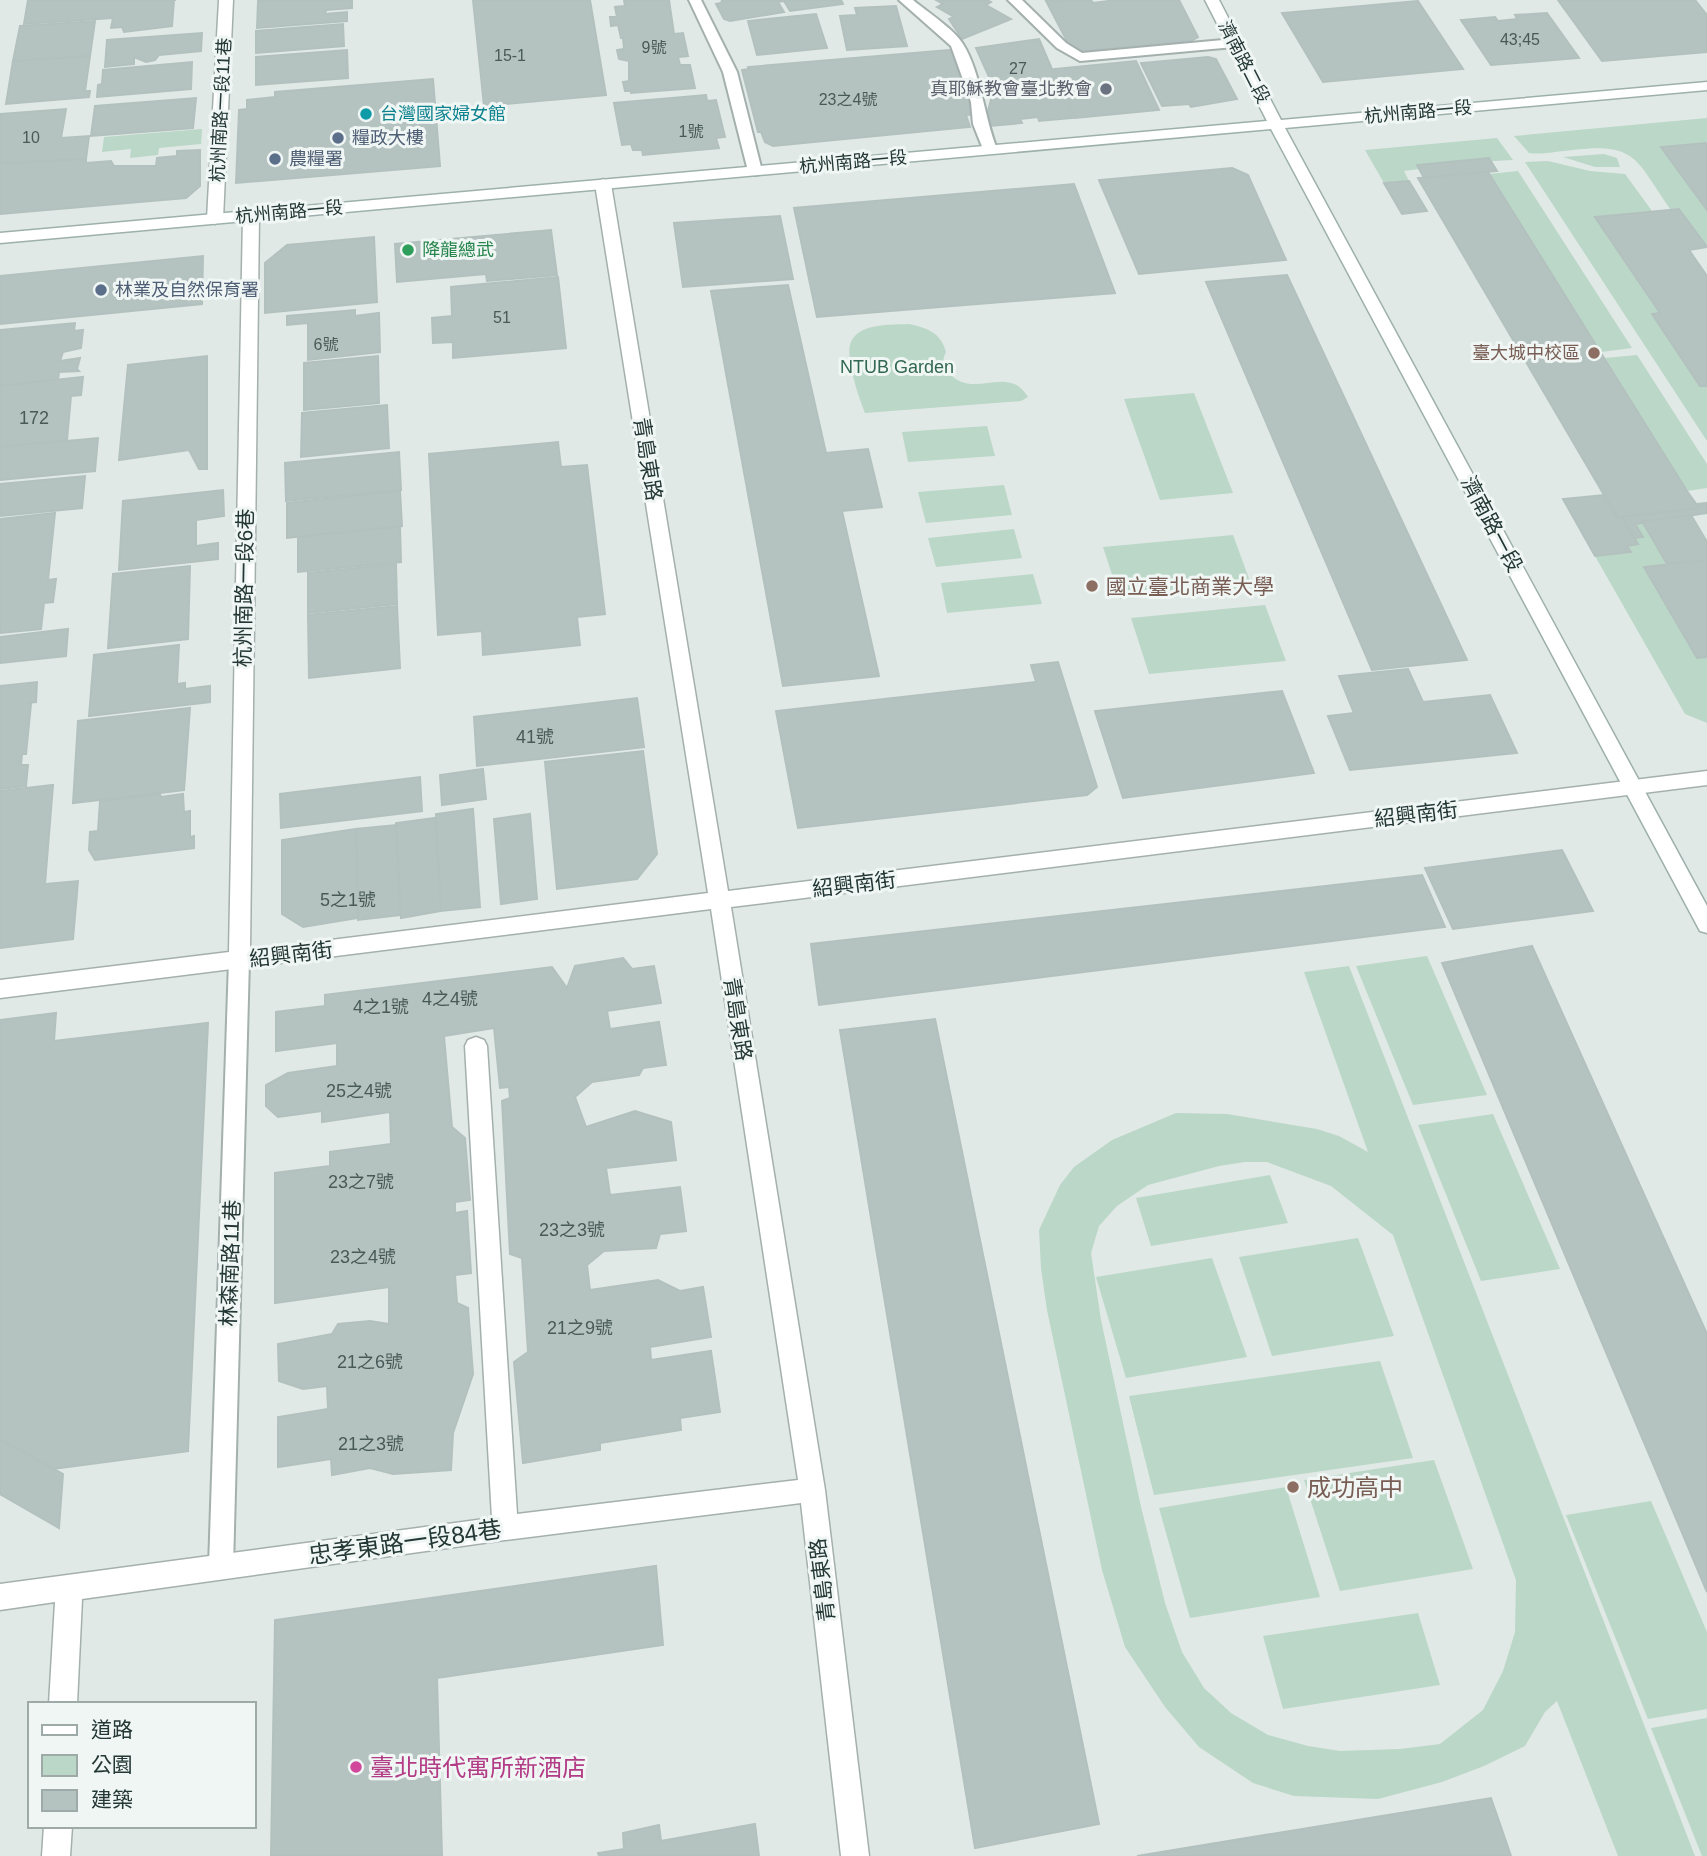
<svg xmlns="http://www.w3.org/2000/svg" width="1707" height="1856" font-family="Helvetica,'Noto Sans TC',sans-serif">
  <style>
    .green { fill: #bbd7c8; fill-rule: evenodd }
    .building { fill: #b5c3c0; stroke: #b3c1be; stroke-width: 2 }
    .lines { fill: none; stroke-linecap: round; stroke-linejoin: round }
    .lane-casing { stroke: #a4b0ad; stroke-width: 4 }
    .street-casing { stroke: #a4b0ad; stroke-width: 3 }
    .secondary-casing { stroke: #9db0ac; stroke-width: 3 }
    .lane { fill: #fff; fill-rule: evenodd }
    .street { fill: #fff; fill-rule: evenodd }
    .secondary { fill: #fff; fill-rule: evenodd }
    .worship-dot { fill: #6b7280; stroke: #f0f6f4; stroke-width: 2.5 }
    .culture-dot { fill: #0f9aa8; stroke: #f0f6f4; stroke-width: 2.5 }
    .service-dot { fill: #5c6f8a; stroke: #f0f6f4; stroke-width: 2.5 }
    .leisure-dot { fill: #2e9e5b; stroke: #f0f6f4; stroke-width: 2.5 }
    .education-dot { fill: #8d6e63; stroke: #f0f6f4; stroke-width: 2.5 }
    .hotel-dot { fill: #d1479c; stroke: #f0f6f4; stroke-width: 2.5 }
    .labels { text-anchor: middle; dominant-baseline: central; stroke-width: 6; stroke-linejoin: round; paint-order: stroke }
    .far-number-label { font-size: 16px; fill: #485a58 }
    .far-street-label { font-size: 18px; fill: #233735; stroke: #f0f6f4 }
    .far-worship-label { font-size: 18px; fill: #5b616d; stroke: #f0f6f4; text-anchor: end }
    .far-culture-label { font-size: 18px; fill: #0d838f; stroke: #f0f6f4; text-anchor: start }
    .far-service-label { font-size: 18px; fill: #4e5e75; stroke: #f0f6f4; text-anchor: start }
    .far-leisure-label { font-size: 18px; fill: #27864d; stroke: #f0f6f4; text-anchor: start }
    .far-education-label { font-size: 18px; fill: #785e54; stroke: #f0f6f4; text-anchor: end }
    .far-park-label { font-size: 18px; fill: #326851; stroke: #f0f6f4 }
    .number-label { font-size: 18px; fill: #485a58 }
    .street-label { font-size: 21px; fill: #233735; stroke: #f0f6f4 }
    .education-label { font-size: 21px; fill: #785e54; stroke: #f0f6f4; text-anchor: start }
    .near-education-label { font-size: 24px; fill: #785e54; stroke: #f0f6f4; text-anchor: start }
    .near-street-label { font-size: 24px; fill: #233735; stroke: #f0f6f4 }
    .near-hotel-label { font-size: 24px; fill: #b23c85; stroke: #f0f6f4; text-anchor: start }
  </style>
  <rect width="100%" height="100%" fill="#e0e9e6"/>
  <g class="green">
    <path d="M1707,118V247L1680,209L1671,210C1636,161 1638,142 1573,150C1557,151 1544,155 1529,153L1514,136Z"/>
    <path d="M202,129L201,144L159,148L158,155L130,158L131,149L102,152L104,137Z"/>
    <path d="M1497,138L1513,160L1417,165L1419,169L1404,171L1409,181L1384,183L1365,150Z"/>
    <path d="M1604,154L1617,158L1620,167H1595L1563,157Z"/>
    <path d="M1548,161L1590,171L1625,174L1652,211L1596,217L1660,313L1652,315L1700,386H1707V441L1525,162Z"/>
    <path d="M1518,171L1632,348L1601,352L1489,174Z"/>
    <path d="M909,324C928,328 941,333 946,352C942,359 943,365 948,372C968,395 990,377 1011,383C1019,385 1023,390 1028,397L1021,401L865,413C858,396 853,379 850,360C843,323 883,325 909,324Z"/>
    <path d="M1637,355L1707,464V488L1687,491L1605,358Z"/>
    <path d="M1194,393L1233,493L1160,500L1124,399Z"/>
    <path d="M987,426L995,456L908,462L902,432Z"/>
    <path d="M1004,485L1012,515L926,523L918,492Z"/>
    <path d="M1643,523L1667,564L1707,657V723L1685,714L1595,556L1630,552L1627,546L1637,544L1634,538L1642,536L1635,524Z"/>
    <path d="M1014,529L1022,558L936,567L928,538Z"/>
    <path d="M1233,535L1252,587L1120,599L1103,547Z"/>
    <path d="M1033,574L1042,604L947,613L941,583Z"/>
    <path d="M1265,605L1286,661L1149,674L1131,618Z"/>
    <path d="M1427,956L1487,1095L1413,1105L1356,966Z"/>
    <path d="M1349,966L1695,1856H1618L1557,1701L1545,1712L1525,1746L1484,1766L1442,1782L1378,1799L1294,1796L1253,1783L1199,1747L1165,1707L1125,1647L1102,1570L1047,1310L1041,1268L1039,1230L1060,1185L1074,1167L1112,1140L1176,1113L1227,1114L1317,1129L1339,1136L1368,1152L1304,972ZM1245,1162H1267L1331,1186L1393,1235L1516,1580L1515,1632L1503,1671L1483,1710L1440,1744L1400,1749L1340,1751L1308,1746L1268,1735L1231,1713L1204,1688L1182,1652L1165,1603L1141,1507L1101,1320L1091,1253L1099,1226L1117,1206L1148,1185L1219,1166Z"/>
    <path d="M1493,1114L1560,1269L1481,1281L1418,1125Z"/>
    <path d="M1270,1175L1288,1223L1151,1246L1136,1198Z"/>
    <path d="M1358,1238L1394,1336L1272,1356L1239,1257Z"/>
    <path d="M1212,1258L1247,1357L1126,1378L1096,1277Z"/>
    <path d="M1380,1361L1413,1458L1154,1495L1129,1396Z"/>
    <path d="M1434,1460L1473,1569L1340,1591L1304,1480Z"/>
    <path d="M1286,1487L1320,1597L1190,1618L1159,1508Z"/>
    <path d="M1651,1501L1707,1632V1709L1648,1719L1566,1515Z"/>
    <path d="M1418,1613L1440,1685L1283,1709L1263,1636Z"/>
    <path d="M1707,1718V1856H1702L1651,1728Z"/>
  </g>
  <g class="building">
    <path d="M28,0H176H174L172,26L124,32L122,27L111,28L113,18L24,24Z"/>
    <path d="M274,0H352V8L326,10L325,14L347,12V21L257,28L258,1Z"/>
    <path d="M473,0H590L606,95L484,106Z"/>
    <path d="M624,0H669L674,34L683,33L688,56L678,57L680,65H690L695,88L631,93V91H625L623,82L629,81V61L619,59L617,50L624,49L623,38H621L618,25L611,26L610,17H617L615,7L625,6Z"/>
    <path d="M722,0H841L843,4L790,11L784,1L778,2L784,12L730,21L724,19L716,4L721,3Z"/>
    <path d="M936,0H987L991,2L986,5L1011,19L962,39L949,19L954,17L937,7L943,4Z"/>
    <path d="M1091,0L1093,3L1116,0H1179L1198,37L1191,41L1083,51L1069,45L1046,1Z"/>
    <path d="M1558,0H1695L1707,15V52L1602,61Z"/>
    <path d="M1418,1L1463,69L1323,82L1282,13Z"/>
    <path d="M896,6L907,46L847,50L840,16L857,15L855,8Z"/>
    <path d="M1547,13L1579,58L1491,65L1461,20L1495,17L1498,21L1517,19L1515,15Z"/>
    <path d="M816,14L827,48L757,55L748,21Z"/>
    <path d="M95,21L90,56L13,61L20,26Z"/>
    <path d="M343,24L344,46L256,53V31Z"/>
    <path d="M202,33L201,51L159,55L155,60L146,62L134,57V64L105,67L107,40Z"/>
    <path d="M1039,39L1073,118L1039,121L1038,117L1020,119L1022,123L990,126L987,115L994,88L976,48Z"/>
    <path d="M347,50L348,78L256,85V57Z"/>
    <path d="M949,50L951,52H956L978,114L966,115L970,127L773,146L765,142L761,132H758L742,70L749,69L748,67Z"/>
    <path d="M90,56L85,91H90L89,97L6,104L13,61Z"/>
    <path d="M1208,57L1216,59L1237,99L1191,107L1189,104L1162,106L1141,63Z"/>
    <path d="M1136,61L1159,110L1075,118L1054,69Z"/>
    <path d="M192,62L191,89L97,97L98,85L102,84L103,70Z"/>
    <path d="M433,79L440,166L236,183L239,110L247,109V100L275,97V92Z"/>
    <path d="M706,95L707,101L716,100L725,137L716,138L719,148L643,155L642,150H633L631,144L622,145L614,103Z"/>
    <path d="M196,98L193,128L91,136L95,106Z"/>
    <path d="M66,109L61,138L89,136L86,159L0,163L1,114Z"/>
    <path d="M1707,143V210L1661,147Z"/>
    <path d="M200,150V186L186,198L0,214V164L86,159V163L111,161L114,166H156L157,158L177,156V151Z"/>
    <path d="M1489,158L1497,171L1424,178L1417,165Z"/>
    <path d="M1232,168L1248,175L1286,260L1139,274L1099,180Z"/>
    <path d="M1488,172L1687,491L1699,508L1617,517L1418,178Z"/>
    <path d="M1409,181L1427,211L1402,214L1384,183Z"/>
    <path d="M1074,184L1115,293L817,317L794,208Z"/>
    <path d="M1679,209L1707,247L1689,250L1707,276V386H1700L1652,314L1660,313L1595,217Z"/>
    <path d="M780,216L793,279L683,287L674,223Z"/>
    <path d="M551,230L557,275L487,281L486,274L397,282L395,244Z"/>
    <path d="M374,237L377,302L265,313V263L287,245Z"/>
    <path d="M203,256L202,304L0,324V276Z"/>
    <path d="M1287,275L1467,660L1372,670L1206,282Z"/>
    <path d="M558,277L566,348L453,358V342L433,343L432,318L452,316L451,287Z"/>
    <path d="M788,285L826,453L868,449L882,507L842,511L879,676L783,686L711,291Z"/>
    <path d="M355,310V316L379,313L380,352L308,360V323L287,325V316Z"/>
    <path d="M75,323L74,331L83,330L81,348L63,352L60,361L80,358L77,369L79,371L59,372L58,380L0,386V330Z"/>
    <path d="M207,356V469H199L189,450L119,460L128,365Z"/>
    <path d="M378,356L379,403L304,410V363Z"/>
    <path d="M83,377L81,395L71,396L67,440L0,447V386Z"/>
    <path d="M387,405L389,448L301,457L302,413Z"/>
    <path d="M98,438L95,471L0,480V447Z"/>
    <path d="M558,442L561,467L587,465L605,614L577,617L580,645L483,655L482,631L438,635L429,454Z"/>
    <path d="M399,452L401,490L286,501L285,463Z"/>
    <path d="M85,476L82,508L0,516V484Z"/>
    <path d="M223,490L224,516L196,520V546L218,543V559L119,570L123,501Z"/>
    <path d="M400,491L402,526L287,538V503Z"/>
    <path d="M1604,495L1617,517H1622L1638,544L1627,546L1631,552L1595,556L1563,499Z"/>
    <path d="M1707,503V513L1635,524L1643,537L1634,538L1622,517L1699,508L1696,504Z"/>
    <path d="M55,513L48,580L56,579L53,602L44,603L41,629L0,633V519Z"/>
    <path d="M1691,515L1707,542V560L1667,564L1642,521Z"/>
    <path d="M400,527L401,562L298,572V537Z"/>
    <path d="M1707,560V657L1697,658L1644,567Z"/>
    <path d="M396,564L397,604L308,613V573Z"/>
    <path d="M190,566L188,639L108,648L113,574Z"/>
    <path d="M397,606L400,668L309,678L308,615Z"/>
    <path d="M68,629L66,656L0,663V637Z"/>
    <path d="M179,645L177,684L185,683V689L210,686V702L89,716L94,655Z"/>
    <path d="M1058,662L1097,787L1087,795L798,828L776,711L1036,682L1031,665Z"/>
    <path d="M1408,669L1423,702L1490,695L1517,753L1350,770L1328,716L1354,713L1339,676Z"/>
    <path d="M37,682L36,702L27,703L31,704L26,754H22L21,765H28L26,786L0,789V686Z"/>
    <path d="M1282,691L1314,773L1123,798L1095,711Z"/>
    <path d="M637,698L644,747L477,766L474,717Z"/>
    <path d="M190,708L184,790L73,803L78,721Z"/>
    <path d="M643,751L657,854L637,879L557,889L545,762Z"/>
    <path d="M483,769L486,799L442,805L440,775Z"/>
    <path d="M420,777L422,811L281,828L280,794Z"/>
    <path d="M53,785L45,884L78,881L73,939L0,948V791Z"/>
    <path d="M160,794L161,797L183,794L184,812L190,811V837L194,836V848L95,860L89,850L90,832L98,831L100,801Z"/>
    <path d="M473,809L480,907L441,911L436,814Z"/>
    <path d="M530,814L537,899L501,904L494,819Z"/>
    <path d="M435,818L441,911L401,918L396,823Z"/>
    <path d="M396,825L400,915L358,920L356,829Z"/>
    <path d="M356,829L358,918L303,927L282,914V840Z"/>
    <path d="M1562,850L1593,911L1453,929L1425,868Z"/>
    <path d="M1422,875L1445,927L819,1005L811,944Z"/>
    <path d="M1532,946L1707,1334V1592L1442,963Z"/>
    <path d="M623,958L632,969L654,966L661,1003L607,1011L610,1029L659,1022L666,1065L643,1068L639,1075L592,1082L575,1097L586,1127L635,1111L671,1122L676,1160L606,1168L610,1195L680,1187L686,1231L660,1234L656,1248L604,1251L587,1265L590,1290L658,1280L680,1291L703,1287L711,1337L650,1347L651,1360L711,1351L720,1412L680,1418L681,1430L600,1443V1450L523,1463L514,1362L528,1352L522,1258L510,1254L502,1101L510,1098L509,1087L500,1088L494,1028L444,1036L452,1127L465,1138L470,1200L455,1202V1213L467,1211L471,1273L455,1275L457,1303L468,1308L473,1374L453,1433L451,1470L393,1474L370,1468L332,1475L331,1459L278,1467V1417L328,1409L327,1386L303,1389L279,1381L278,1344L332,1334L338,1324L370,1321L389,1324V1287L275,1303V1173L330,1166V1152L391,1144L390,1112L322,1122V1111L278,1117L266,1106V1085L288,1073L337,1066V1043L276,1051V1012L325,1006V995L552,967L567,988L575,966Z"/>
    <path d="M56,1013L54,1041L208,1023L188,1451L0,1476V1020Z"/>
    <path d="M935,1019L1099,1824L975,1848L840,1030Z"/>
    <path d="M0,1439L63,1474L59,1528L0,1494Z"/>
    <path d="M656,1566L663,1645L437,1678L442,1856H271L275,1620Z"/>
    <path d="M1491,1798L1511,1856H1137Z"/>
    <path d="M755,1824L759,1856H599L598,1853L624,1849L623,1833L659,1825L661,1841Z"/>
  </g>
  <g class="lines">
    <g class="lane-casing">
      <g id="lane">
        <path d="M689,0H701L737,72L762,171L760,174L755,175L748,171L723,72Z"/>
        <path d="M899,0H913C926,11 954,29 963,44C981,73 984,117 997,149L995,152L990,153L983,149L973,124L971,102L951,46Z"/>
        <path d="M1008,0H1022L1066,43L1082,53L1234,39L1240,43L1234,47L1080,61L1057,48Z"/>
        <path d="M239,952L246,955L249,960L233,1567L229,1575L221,1579L213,1575L209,1567L229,960L232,955Z"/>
      </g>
    </g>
    <g class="street-casing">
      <g id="street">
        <path d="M219,0H233L223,219L215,224L207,219Z"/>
        <path d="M603,179L611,184L728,891L1707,771V785L731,907L825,1490L869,1856H841L801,1503L505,1540L82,1599L77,1704H49L55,1602L0,1610V1584L492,1518L465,1046L468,1040L476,1037L484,1040L487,1046L517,1514L798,1480L711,909L0,998V980L229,952L243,216L251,211L259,216L250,950L708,893L595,184Z"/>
        <path d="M44,1826H72L70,1856H42Z"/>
      </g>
    </g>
    <g class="secondary-casing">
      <path id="secondary" d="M1205,0H1219L1281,120L1707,82V90L1285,128L1707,906V933L1700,931L1271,129L0,243V233L1267,121Z"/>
    </g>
    <use href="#lane" class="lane"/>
    <use href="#street" class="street"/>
    <use href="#secondary" class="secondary"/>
  </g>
  <circle class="worship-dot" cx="1106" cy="89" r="7"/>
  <circle class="culture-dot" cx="366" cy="114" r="7"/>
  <g class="service-dot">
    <circle cx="338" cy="138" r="7"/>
    <circle cx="275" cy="159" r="7"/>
    <circle cx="101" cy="290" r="7"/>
  </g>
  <circle class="leisure-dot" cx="408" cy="250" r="7"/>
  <g class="education-dot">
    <circle cx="1594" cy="353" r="7"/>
    <circle cx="1092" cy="586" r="7"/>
    <circle cx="1293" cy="1487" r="7"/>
  </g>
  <circle class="hotel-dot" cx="356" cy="1767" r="7"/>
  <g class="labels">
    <g class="far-number-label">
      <text x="1520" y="39">43;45</text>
      <text x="654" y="47">9號</text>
      <text x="510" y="55">15-1</text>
      <text x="1018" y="68">27</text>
      <text x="848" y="99">23之4號</text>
      <text x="691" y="131">1號</text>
      <text x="31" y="137">10</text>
      <text x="502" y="317">51</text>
      <text x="326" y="344">6號</text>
    </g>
    <g class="far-street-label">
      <text transform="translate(1244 62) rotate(63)">濟南路二段</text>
      <text transform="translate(221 110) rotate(-87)">杭州南路一段11巷</text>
      <text transform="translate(1418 112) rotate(-5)">杭州南路一段</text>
      <text transform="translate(853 162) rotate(-5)">杭州南路一段</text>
      <text transform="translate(289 212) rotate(-5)">杭州南路一段</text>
    </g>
    <g class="far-worship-label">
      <text x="1092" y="89">真耶穌教會臺北教會</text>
    </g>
    <g class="far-culture-label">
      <text x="380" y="114">台灣國家婦女館</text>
    </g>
    <g class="far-service-label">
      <text x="352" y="138">糧政大樓</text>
      <text x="289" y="159">農糧署</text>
      <text x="115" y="290">林業及自然保育署</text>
    </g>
    <g class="far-leisure-label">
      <text x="422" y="250">降龍總武</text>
    </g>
    <g class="far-education-label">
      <text x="1580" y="353">臺大城中校區</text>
    </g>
    <g class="far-park-label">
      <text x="897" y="367">NTUB Garden</text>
    </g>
    <g class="number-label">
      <text x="34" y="418">172</text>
      <text x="535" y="737">41號</text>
      <text x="348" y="900">5之1號</text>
      <text x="450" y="999">4之4號</text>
      <text x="381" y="1007">4之1號</text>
      <text x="359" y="1091">25之4號</text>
      <text x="361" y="1182">23之7號</text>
      <text x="572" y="1230">23之3號</text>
      <text x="363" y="1257">23之4號</text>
      <text x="580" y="1328">21之9號</text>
      <text x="370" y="1362">21之6號</text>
      <text x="371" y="1444">21之3號</text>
    </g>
    <g class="street-label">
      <text transform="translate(648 459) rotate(81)">青島東路</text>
      <text transform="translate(1492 524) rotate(62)">濟南路一段</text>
      <text transform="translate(244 588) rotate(-89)">杭州南路一段6巷</text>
      <text transform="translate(1416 814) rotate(-7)">紹興南街</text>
      <text transform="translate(854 884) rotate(-7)">紹興南街</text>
      <text transform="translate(291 954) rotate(-7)">紹興南街</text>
      <text transform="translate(738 1019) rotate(81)">青島東路</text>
      <text transform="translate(230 1263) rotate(-88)">林森南路11巷</text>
      <text transform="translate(822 1580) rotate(-97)">青島東路</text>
    </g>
    <g class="education-label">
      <text x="1106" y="586">國立臺北商業大學</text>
    </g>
    <g class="near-education-label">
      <text x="1307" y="1487">成功高中</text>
    </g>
    <g class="near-street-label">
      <text transform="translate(405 1542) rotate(-8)">忠孝東路一段84巷</text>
    </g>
    <g class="near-hotel-label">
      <text x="370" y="1767">臺北時代寓所新酒店</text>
    </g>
  </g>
  <rect x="28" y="1702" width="228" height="126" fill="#f0f6f4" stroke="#9eaaa8" stroke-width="2"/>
  <rect x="42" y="1725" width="35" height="10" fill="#ffffff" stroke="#9eaaa8" stroke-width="2"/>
  <text x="91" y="1737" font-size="21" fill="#233735">道路</text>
  <rect x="42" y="1755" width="35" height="21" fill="#bbd7c8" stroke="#9eaaa8" stroke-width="2"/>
  <text x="91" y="1772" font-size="21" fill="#233735">公園</text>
  <rect x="42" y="1790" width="35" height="21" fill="#b5c3c0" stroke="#9eaaa8" stroke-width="2"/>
  <text x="91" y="1807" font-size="21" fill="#233735">建築</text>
</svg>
